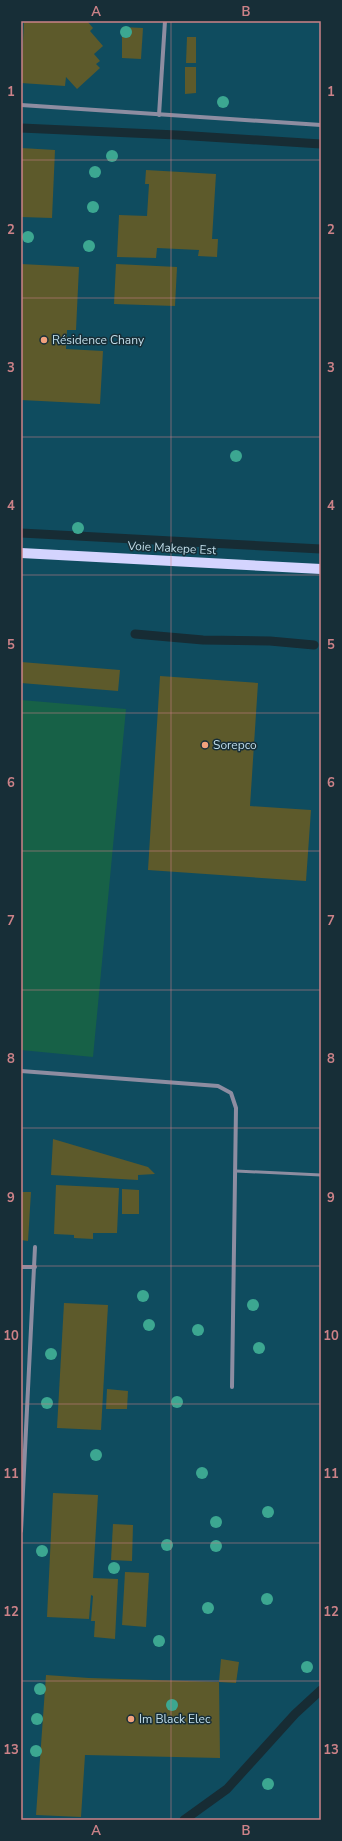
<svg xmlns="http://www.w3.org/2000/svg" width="342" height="1841" font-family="'Nunito Sans',sans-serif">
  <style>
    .green { fill: #176147 }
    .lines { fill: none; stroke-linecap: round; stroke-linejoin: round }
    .stream { stroke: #172c34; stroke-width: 9 }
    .building { fill: #5d5a2b }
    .service { stroke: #8d8da1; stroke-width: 3 }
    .minor { stroke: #8d8da1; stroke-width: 4 }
    .primary { stroke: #d4d4fe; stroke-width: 10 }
    .tree { fill: #3ca791 }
    .grid { fill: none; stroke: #cc8288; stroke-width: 1; stroke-opacity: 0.55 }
    .poi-dot { fill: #f1a17d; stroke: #172e37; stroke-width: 1.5 }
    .labels { text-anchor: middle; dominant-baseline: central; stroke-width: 3; stroke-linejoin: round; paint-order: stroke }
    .poi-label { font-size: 12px; fill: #c1dde9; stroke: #172e37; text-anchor: start }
    .street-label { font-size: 12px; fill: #c1dde9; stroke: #172e37 }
    .neatline { fill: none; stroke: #cc8288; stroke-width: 1.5 }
    .grid-label { font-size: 13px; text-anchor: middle; font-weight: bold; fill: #cc8288 }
  </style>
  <rect width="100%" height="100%" fill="#0f4c5f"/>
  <path class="green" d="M21,700L126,709L93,1057L21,1050Z"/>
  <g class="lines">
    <g class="stream">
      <path d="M21,128L177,135L321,144"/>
      <path d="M21,533L321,549"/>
      <path d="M135,634L203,640L270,641L314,645"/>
      <path d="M184,1820L227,1789L295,1714L321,1690"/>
    </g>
  </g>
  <g class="building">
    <path d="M24,21H87L93,28L90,31L103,46L94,54L100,61L96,64L100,68L77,89L66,77L65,86L21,83Z"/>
    <path d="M122,27L143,28L141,59L122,58Z"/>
    <path d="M187,37H196V63H186Z"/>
    <path d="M185,67H196V93L185,94Z"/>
    <path d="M21,148L55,150L52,218L21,217Z"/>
    <path d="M146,170L216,174L212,239H218L217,257L198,256L199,250L157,248L156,258L117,257L119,215L147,216L149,184H145Z"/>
    <path d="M21,264L79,267L76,330H67L66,349L103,351L100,404L21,400Z"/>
    <path d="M116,264L177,267L175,306L114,304Z"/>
    <path d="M21,662L120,670L118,691L21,683Z"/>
    <path d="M160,676L258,683L250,806L311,810L306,881L148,870Z"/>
    <path d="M53,1139L148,1167L155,1174L138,1175V1180L51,1175Z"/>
    <path d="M56,1185L119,1188L117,1233H93V1239L74,1238V1235L54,1234Z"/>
    <path d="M122,1189L139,1190V1214H122Z"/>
    <path d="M21,1192H31L28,1241L21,1240Z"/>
    <path d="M64,1303L108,1305L101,1430L57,1428Z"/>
    <path d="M107,1389L128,1391L127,1409H106Z"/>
    <path d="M53,1493L98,1495L93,1578L118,1579L115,1639L94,1637L95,1621H91L93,1596L91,1595L89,1619L47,1617Z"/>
    <path d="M113,1524L133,1525L132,1561L111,1560Z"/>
    <path d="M125,1572L149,1573L146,1627L122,1625Z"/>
    <path d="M221,1659L239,1662L236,1683L219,1682L220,1758L85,1755L81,1817L36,1815L46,1675L89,1678L219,1682Z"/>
  </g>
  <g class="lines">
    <path class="service" d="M236,1171L321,1175"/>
    <g class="minor">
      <path d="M21,105L321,125"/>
      <path d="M159,115L165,21"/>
      <path d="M21,1071L218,1086L231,1093L236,1108L232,1387"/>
      <path d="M21,1267H35"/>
      <path d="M21,1531L35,1247"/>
    </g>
    <path class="primary" d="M21,553L321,569"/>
  </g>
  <g class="tree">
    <circle cx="126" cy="32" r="6"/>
    <circle cx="223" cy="102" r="6"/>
    <circle cx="112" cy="156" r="6"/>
    <circle cx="95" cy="172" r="6"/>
    <circle cx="93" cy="207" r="6"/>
    <circle cx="28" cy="237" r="6"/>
    <circle cx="89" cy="246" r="6"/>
    <circle cx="236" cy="456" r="6"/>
    <circle cx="78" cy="528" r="6"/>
    <circle cx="143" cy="1296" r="6"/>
    <circle cx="253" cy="1305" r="6"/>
    <circle cx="149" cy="1325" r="6"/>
    <circle cx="198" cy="1330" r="6"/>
    <circle cx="259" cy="1348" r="6"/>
    <circle cx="51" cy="1354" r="6"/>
    <circle cx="177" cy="1402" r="6"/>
    <circle cx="47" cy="1403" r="6"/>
    <circle cx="96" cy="1455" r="6"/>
    <circle cx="202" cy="1473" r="6"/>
    <circle cx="268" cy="1512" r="6"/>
    <circle cx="216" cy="1522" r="6"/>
    <circle cx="167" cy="1545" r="6"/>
    <circle cx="216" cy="1546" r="6"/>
    <circle cx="42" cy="1551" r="6"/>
    <circle cx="114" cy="1568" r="6"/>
    <circle cx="267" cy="1599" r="6"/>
    <circle cx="208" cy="1608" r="6"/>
    <circle cx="159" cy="1641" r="6"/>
    <circle cx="307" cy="1667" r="6"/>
    <circle cx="40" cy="1689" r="6"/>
    <circle cx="172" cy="1705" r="6"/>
    <circle cx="37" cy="1719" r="6"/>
    <circle cx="36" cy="1751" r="6"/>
    <circle cx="268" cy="1784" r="6"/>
  </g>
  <path class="grid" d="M171,21V1820M21,160H321M21,298H321M21,437H321M21,575H321M21,713H321M21,851H321M21,990H321M21,1128H321M21,1266H321M21,1404H321M21,1543H321M21,1681H321"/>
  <g class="poi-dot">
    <circle cx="44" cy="340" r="4"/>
    <circle cx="205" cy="745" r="4"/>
    <circle cx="131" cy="1719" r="4"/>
  </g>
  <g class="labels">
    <g class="poi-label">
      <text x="52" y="340">Résidence Chany</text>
      <text x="213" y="745">Sorepco</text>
      <text x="139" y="1719">Im Black Elec</text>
    </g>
    <g class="street-label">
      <text transform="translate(172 548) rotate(3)">Voie Makepe Est</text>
    </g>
  </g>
  <rect width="342" height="1841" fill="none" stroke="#172e37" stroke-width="44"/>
  <rect x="22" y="22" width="298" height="1797" class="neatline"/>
  <g class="grid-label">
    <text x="96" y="16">A</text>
    <text x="246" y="16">B</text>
    <text x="11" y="96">1</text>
    <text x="331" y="96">1</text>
    <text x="11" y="234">2</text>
    <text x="331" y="234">2</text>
    <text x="11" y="372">3</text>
    <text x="331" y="372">3</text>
    <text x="11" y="510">4</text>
    <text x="331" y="510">4</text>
    <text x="11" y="649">5</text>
    <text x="331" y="649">5</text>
    <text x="11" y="787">6</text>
    <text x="331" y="787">6</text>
    <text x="11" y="925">7</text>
    <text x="331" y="925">7</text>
    <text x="11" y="1063">8</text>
    <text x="331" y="1063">8</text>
    <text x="11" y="1202">9</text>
    <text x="331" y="1202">9</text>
    <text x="11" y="1340">10</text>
    <text x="331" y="1340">10</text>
    <text x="11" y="1478">11</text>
    <text x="331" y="1478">11</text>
    <text x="11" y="1616">12</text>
    <text x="331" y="1616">12</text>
    <text x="11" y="1754">13</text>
    <text x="331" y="1754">13</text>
    <text x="96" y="1835">A</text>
    <text x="246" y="1835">B</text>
  </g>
</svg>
